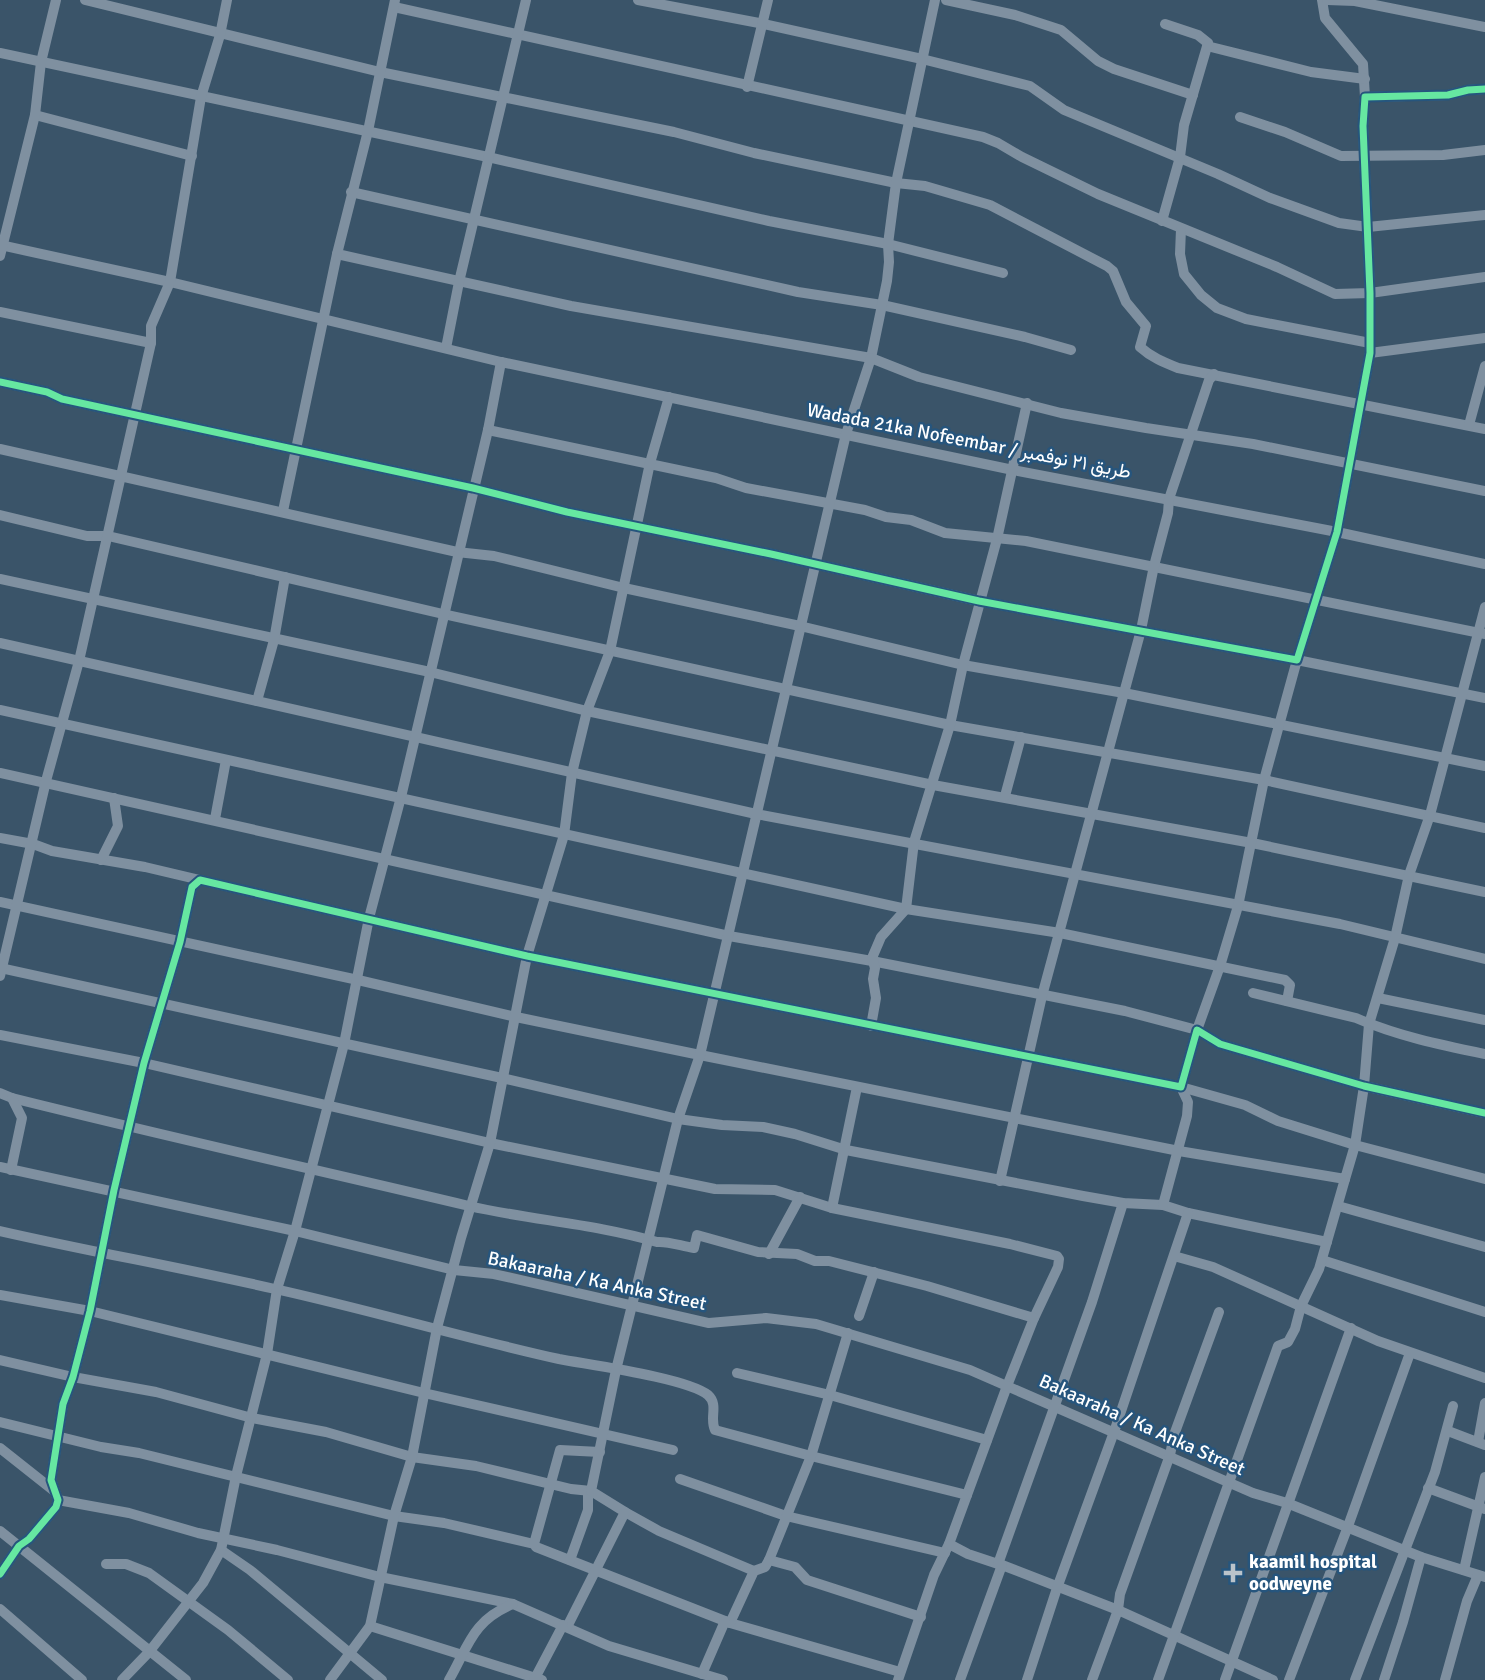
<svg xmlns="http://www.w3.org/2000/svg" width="1485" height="1680" font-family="Signika,Vazirmatn,sans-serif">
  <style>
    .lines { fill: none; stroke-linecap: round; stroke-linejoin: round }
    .minor { stroke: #7f90a0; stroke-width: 10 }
    .cycleway-casing { stroke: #26557d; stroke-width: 11 }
    .cycleway { stroke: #66e7a1; stroke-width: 7 }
    .poi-dot { fill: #bac3ca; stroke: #26557d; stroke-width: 2.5 }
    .labels { text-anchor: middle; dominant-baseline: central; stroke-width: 5; stroke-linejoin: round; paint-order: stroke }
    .street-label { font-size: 19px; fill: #fff; stroke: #26557d }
    .poi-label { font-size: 19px; font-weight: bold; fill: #fff; stroke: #26557d; text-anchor: start }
  </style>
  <rect width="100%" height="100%" fill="#3a5469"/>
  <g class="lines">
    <g class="minor">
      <path d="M85,0L380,72L674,132L754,153L896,183L925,186L990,205L1107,266L1113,271L1126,302L1146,326L1140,347C1151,357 1163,362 1178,368L1485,429"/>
      <path d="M638,0L759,23L922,59L1030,86L1064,110L1218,174L1270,198L1339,223L1368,227L1485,215"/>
      <path d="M946,0L1015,15L1061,30L1098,61L1114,69L1193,95"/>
      <path d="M1322,0L1325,18L1363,64L1365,97"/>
      <path d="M1327,0L1355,1L1485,27"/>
      <path d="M394,7L983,137L998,143L1022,157L1098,194L1277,267L1335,294L1370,293L1485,277"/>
      <path d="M1207,46L1311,72L1365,79"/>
      <path d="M0,53L488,157L769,221L888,244L1003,273"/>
      <path d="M747,87L768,0"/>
      <path d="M35,115L192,156"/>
      <path d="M1240,117L1285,132L1341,156L1443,155L1485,150"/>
      <path d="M351,192L798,292L882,305L1025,337L1071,350"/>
      <path d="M1162,221L1180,157L1184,125L1208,43L1198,35L1165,24"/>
      <path d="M1181,229L1180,254L1184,274L1201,295L1217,308L1246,319L1370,343"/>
      <path d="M0,245L170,282L501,362L1013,470L1337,532L1485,564"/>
      <path d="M337,254L571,306L871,358L887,281L889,262L888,244L896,183L935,0"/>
      <path d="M0,256L35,115L41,62L56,0"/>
      <path d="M0,312L151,343"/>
      <path d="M446,348L459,282L526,0"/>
      <path d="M1370,353L1485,338"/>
      <path d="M0,382L47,392L62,399L473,488L567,512L771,554L979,601L1297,660L1337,532L1370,353V293L1363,126L1365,97L1448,95L1468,90L1485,89"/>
      <path d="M1469,425L1485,366"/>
      <path d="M488,430L716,478L746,488L865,510L886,517L911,520L945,533L1026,541L1485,634"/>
      <path d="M0,449L457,552L494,556L624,588L800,626L963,665L1124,693L1485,766"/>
      <path d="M283,511L337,254L368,131L395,0"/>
      <path d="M0,515L87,536H108L443,614L950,725L1264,780L1485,828"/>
      <path d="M0,579L430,672L587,711L933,785L1252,843L1485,892"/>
      <path d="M0,643L756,814L1340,924L1485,959"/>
      <path d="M257,701L274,640L285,577"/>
      <path d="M0,710L906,909L1060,933L1285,980L1290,985L1287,1001"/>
      <path d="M0,773L729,936L872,961L1125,1011L1197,1030L1220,966L1238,906L1264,780L1297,660L1485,698"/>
      <path d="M1005,796L1021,737"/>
      <path d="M215,819L226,760"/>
      <path d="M0,838L33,844L52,851L145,867L200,880"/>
      <path d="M101,860L118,826L114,798"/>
      <path d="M0,902L358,980L516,1017L700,1055L1179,1151L1345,1179L1355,1145L1364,1086L1369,1024L1395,938L1409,875L1430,815L1485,607"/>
      <path d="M0,968L502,1078L678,1119L722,1125L763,1127L795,1134L846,1150L1083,1196L1123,1203L1163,1205L1188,1213L1327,1242"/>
      <path d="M0,976L46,781L79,661L151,343V326L170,282L201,97L220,35L227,0"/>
      <path d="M1253,993L1356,1018C1397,1036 1441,1045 1485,1054"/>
      <path d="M1378,998L1485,1020"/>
      <path d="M871,1026L876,998L873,979L875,968L872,958L881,937L906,909L914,842L950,725L963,665L997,539L1027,403"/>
      <path d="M0,1035L144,1063L490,1143L715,1189L775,1190L832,1208L1010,1244L1057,1256L1059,1259L1058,1267L1034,1318L1007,1386L949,1544L934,1575L898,1680"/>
      <path d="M1181,1087L1245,1105L1278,1121L1355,1145L1485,1179"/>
      <path d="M0,1093L12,1098C164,1136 317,1170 469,1206C530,1220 596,1224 657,1242C668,1241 681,1246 694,1248L697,1235L758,1252L797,1254L815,1261H829L927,1286L1034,1318"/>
      <path d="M0,1167L295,1231L454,1270L494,1274L709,1323L766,1318L816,1324L970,1370L1253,1493L1287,1503L1421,1557L1485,1577"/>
      <path d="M11,1170L22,1118L12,1098"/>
      <path d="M1000,1181L1042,996L1141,630L1154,566L1168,513L1169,499L1209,380L1214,374"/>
      <path d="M1163,1205L1187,1116L1188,1102L1181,1087"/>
      <path d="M1338,1206L1485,1247"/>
      <path d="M832,1208L857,1087"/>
      <path d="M0,1231C92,1252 184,1268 275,1289C370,1310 464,1338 559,1359C590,1365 687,1378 708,1395C719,1405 709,1418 715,1430L811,1456L967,1495"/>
      <path d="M769,1254L800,1197"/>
      <path d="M1174,1256L1213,1267L1378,1341L1485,1378"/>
      <path d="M1322,1260L1485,1312"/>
      <path d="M0,1295L90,1311L424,1393L673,1450"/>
      <path d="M859,1316L874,1272"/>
      <path d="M0,1360L73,1377L156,1392L252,1418L326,1432L412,1457L476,1466L571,1489L591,1491"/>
      <path d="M737,1373L830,1395L987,1440"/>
      <path d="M0,1422L101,1447L139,1453L394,1516L444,1523L534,1544L536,1547L730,1623L900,1672"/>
      <path d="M1448,1431L1485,1445"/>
      <path d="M1478,1442L1485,1403"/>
      <path d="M0,1448L53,1490"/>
      <path d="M680,1479L786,1516L945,1553"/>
      <path d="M1428,1488L1485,1509"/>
      <path d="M58,1500L129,1513L198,1533L277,1550L380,1577L513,1604L609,1646L723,1680"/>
      <path d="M625,1512L659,1531L754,1571"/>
      <path d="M0,1531L186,1680"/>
      <path d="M534,1544L560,1450L600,1452"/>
      <path d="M949,1544L968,1554L998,1564"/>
      <path d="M221,1550L250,1570L382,1680"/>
      <path d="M570,1560L588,1510V1492"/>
      <path d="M769,1560L795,1567L807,1580L921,1617"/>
      <path d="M106,1564H126L149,1573L228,1630L288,1680"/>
      <path d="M1002,1565L1118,1610L1273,1680"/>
      <path d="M1464,1570L1485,1477"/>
      <path d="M0,1574L19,1546L29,1539L56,1507L58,1500L51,1480L63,1404L73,1377L90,1311L114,1190L144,1063L180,942L192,887L200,880L527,956L1181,1087L1197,1030L1220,1044L1364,1086L1485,1113"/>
      <path d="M0,1609L82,1680"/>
      <path d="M730,1623L754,1571L765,1567L769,1560L811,1456L848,1333"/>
      <path d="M370,1626L542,1680"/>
      <path d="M567,1627L625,1512L591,1491L616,1370L678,1119L700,1055L846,434L871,358L919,377L1061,413L1146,428L1253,444L1485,491"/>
      <path d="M702,1674L725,1621"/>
      <path d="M122,1680L149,1652L203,1583L221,1550L236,1476L267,1354L277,1289L295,1231L344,1044L369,918L401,797L488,430L501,362"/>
      <path d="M330,1680L370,1626L394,1516L412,1457L437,1328L461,1238L490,1143L527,956L564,835L572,773L587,711L610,651L650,463L669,397"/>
      <path d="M449,1680C469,1645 472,1621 513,1604"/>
      <path d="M534,1680L563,1625"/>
      <path d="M960,1680L1002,1565L998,1564L1092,1302L1123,1203"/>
      <path d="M1027,1680L1057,1588L1114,1432L1188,1213"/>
      <path d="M1092,1680L1118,1610L1120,1594L1170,1455L1174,1435L1219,1312"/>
      <path d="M1158,1680L1278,1346L1288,1342L1295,1329L1301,1306L1319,1269L1345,1179"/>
      <path d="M1225,1680L1351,1328"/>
      <path d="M1289,1680L1347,1529L1410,1353"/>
      <path d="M1355,1680L1435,1472L1453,1406"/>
      <path d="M1384,1680L1403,1622L1421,1557"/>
      <path d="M1445,1680L1467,1601L1478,1575"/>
    </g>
    <g class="cycleway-casing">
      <g id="cycleway">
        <path d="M0,382L47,392L62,399L473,488L567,512L771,554L979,601L1297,660L1337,532L1370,353V293L1363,126L1365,97L1448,95L1468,90L1485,89"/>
        <path d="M0,1574L19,1546L29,1539L56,1507L58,1500L51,1480L63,1404L73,1377L90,1311L114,1190L144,1063L180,942L192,887L200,880L527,956L1181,1087L1197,1030L1220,1044L1364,1086L1485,1113"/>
      </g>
    </g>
    <use href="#cycleway" class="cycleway"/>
  </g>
  <path class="poi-dot" d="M1229.5 1562.5h7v7h7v7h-7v7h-7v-7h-7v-7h7z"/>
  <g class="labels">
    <g class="street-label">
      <text transform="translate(969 441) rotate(11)">Wadada 21ka Nofeembar / طريق ٢١ نوفمبر</text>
      <text transform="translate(597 1281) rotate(12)">Bakaaraha / Ka Anka Street</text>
      <text transform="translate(1142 1425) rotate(24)">Bakaaraha / Ka Anka Street</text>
    </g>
    <g class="poi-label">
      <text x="1249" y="1562">kaamil hospital<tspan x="1249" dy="22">oodweyne</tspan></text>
    </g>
  </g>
</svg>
